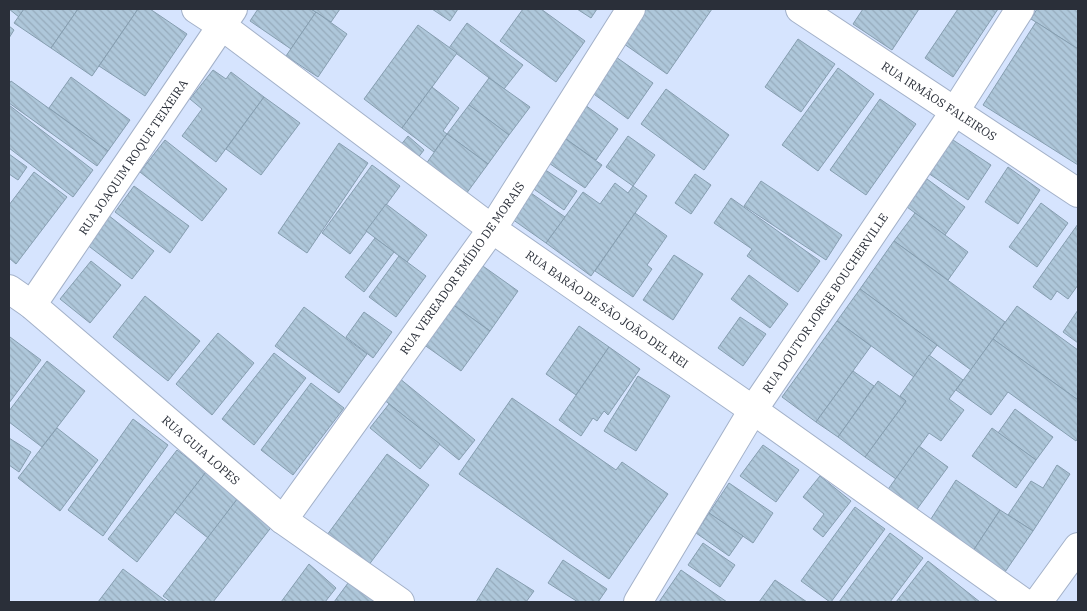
<svg xmlns="http://www.w3.org/2000/svg" width="1087" height="611" font-family="'IBM Plex Serif',serif">
  <style>
    .building { fill: url(#building-back-hatch); stroke: #869eb0 }
    .lines { fill: none; stroke-linecap: round; stroke-linejoin: round }
    .street-casing { stroke: #a3b1c9; stroke-width: 30 }
    .secondary-casing { stroke: #a3b1c9; stroke-width: 30 }
    .street { stroke: #fff; stroke-width: 28 }
    .secondary { stroke: #fff; stroke-width: 28 }
    .labels { text-anchor: middle; dominant-baseline: central; stroke-width: 4; stroke-linejoin: round; paint-order: stroke }
    .street-label { font-size: 12px; fill: #2a2f39; stroke: #fff }
  </style>
  <defs>
    <pattern id="building-back-hatch" width="6" height="6" patternUnits="userSpaceOnUse" patternTransform="scale(1.25)"><rect width="6" height="6" fill="#aec7da"/><path d="M-1 5l2 2M0 0l6 6M5-1l2 2" fill="none" stroke="#96abbc"/></pattern>
  </defs>
  <rect width="100%" height="100%" fill="#d6e4fe"/>
  <g class="building">
    <path d="M9,9H24L19,17Z"/>
    <path d="M24,9H78L51,48L14,23Z"/>
    <path d="M78,9H138L92,76L51,48Z"/>
    <path d="M138,9H150L187,34L145,96L99,66Z"/>
    <path d="M258,9H311L316,12L291,49L250,21Z"/>
    <path d="M311,9H340L331,22Z"/>
    <path d="M432,9H458L450,21Z"/>
    <path d="M523,9H541L585,41L556,82L500,41Z"/>
    <path d="M577,9H597L591,18Z"/>
    <path d="M639,9H712L667,74L617,39Z"/>
    <path d="M863,9H919L892,50L853,24Z"/>
    <path d="M958,9H998L953,77L925,58Z"/>
    <path d="M1037,9H1078V49L1031,19Z"/>
    <path d="M316,12L347,34L318,77L286,56Z"/>
    <path d="M1036,22L1078,49V165L983,105Z"/>
    <path d="M467,23L523,65L504,89L449,48Z"/>
    <path d="M418,25L457,53L402,128L364,99Z"/>
    <path d="M9,26L14,30L9,38Z"/>
    <path d="M798,39L835,64L801,112L765,87Z"/>
    <path d="M616,57L653,83L628,119L591,92Z"/>
    <path d="M838,68L874,94L818,171L782,145Z"/>
    <path d="M213,70L226,79L231,72L264,97L216,162L182,136L202,109L190,99Z"/>
    <path d="M71,77L130,120L108,151L49,108Z"/>
    <path d="M489,78L530,107L509,135L469,105Z"/>
    <path d="M11,81L108,151L97,166L9,103V84Z"/>
    <path d="M432,87L459,108L443,131L447,134L434,152L402,128Z"/>
    <path d="M666,89L729,135L704,170L641,124Z"/>
    <path d="M264,97L300,123L261,175L226,149Z"/>
    <path d="M880,99L916,124L866,195L830,170Z"/>
    <path d="M9,105L93,170L73,197L9,148Z"/>
    <path d="M469,105L509,135L488,164L447,134Z"/>
    <path d="M585,105L618,129L596,160L563,137Z"/>
    <path d="M447,134L488,164L466,194L426,164Z"/>
    <path d="M408,136L424,150L413,164L396,151Z"/>
    <path d="M628,136L655,155L633,186L606,167Z"/>
    <path d="M563,137L602,165L585,188L546,161Z"/>
    <path d="M950,138L991,165L968,200L928,173Z"/>
    <path d="M165,140L227,189L202,221L140,172Z"/>
    <path d="M339,143L368,163L307,253L278,233Z"/>
    <path d="M9,154L27,167L18,180L9,174Z"/>
    <path d="M372,165L400,186L350,254L322,233Z"/>
    <path d="M541,167L577,191L564,210L528,185Z"/>
    <path d="M1008,167L1040,190L1018,224L985,202Z"/>
    <path d="M34,172L67,197L16,264L9,258V205Z"/>
    <path d="M695,174L711,185L691,214L675,203Z"/>
    <path d="M927,179L965,207L945,235L907,207Z"/>
    <path d="M761,181L842,235L826,260L744,206Z"/>
    <path d="M615,183L628,193L633,186L647,196L591,276L546,243L583,192L600,204Z"/>
    <path d="M134,186L189,226L170,253L115,212Z"/>
    <path d="M531,193L565,217L546,243L512,219Z"/>
    <path d="M731,198L820,261L798,292L747,256L752,249L714,223Z"/>
    <path d="M1041,203L1068,223L1037,267L1009,247Z"/>
    <path d="M386,204L427,235L407,262L366,231Z"/>
    <path d="M635,213L667,236L647,265L652,269L633,297L595,271Z"/>
    <path d="M915,213L968,252L948,280L894,241Z"/>
    <path d="M108,215L154,251L132,279L86,244Z"/>
    <path d="M1078,224V285L1068,299L1057,291L1051,300L1033,287Z"/>
    <path d="M375,238L394,252L364,292L345,277Z"/>
    <path d="M894,241L1005,322L971,370L860,289Z"/>
    <path d="M674,255L703,274L673,320L643,300Z"/>
    <path d="M399,256L426,276L396,317L369,297Z"/>
    <path d="M91,261L121,285L90,323L60,299Z"/>
    <path d="M480,264L518,291L490,331L452,304Z"/>
    <path d="M749,275L788,304L770,328L731,299Z"/>
    <path d="M860,289L937,345L914,377L837,321Z"/>
    <path d="M145,296L200,341L168,381L113,337Z"/>
    <path d="M452,304L490,331L461,371L423,344Z"/>
    <path d="M1017,306L1078,350V400L993,339Z"/>
    <path d="M304,307L367,354L339,393L275,346Z"/>
    <path d="M1078,310V343L1063,332Z"/>
    <path d="M364,312L392,332L373,358L346,337Z"/>
    <path d="M740,317L766,334L743,366L718,348Z"/>
    <path d="M837,321L871,346L816,422L782,397Z"/>
    <path d="M579,326L609,347L576,395L546,374Z"/>
    <path d="M218,333L254,363L212,415L176,384Z"/>
    <path d="M10,337L41,360L9,403V339Z"/>
    <path d="M993,339L1078,400V438L1076,441L1008,392L991,415L956,390Z"/>
    <path d="M609,347L640,369L608,415L604,411L597,421L593,418L581,436L559,420Z"/>
    <path d="M274,353L306,378L254,445L222,419Z"/>
    <path d="M929,355L963,380L949,399L964,410L941,441L929,433L896,479L865,457L906,401L900,396Z"/>
    <path d="M47,361L85,391L42,447L9,422V411Z"/>
    <path d="M853,371L874,386L838,437L816,422Z"/>
    <path d="M638,376L670,396L636,451L604,431Z"/>
    <path d="M399,378L475,440L459,460L383,399Z"/>
    <path d="M878,381L906,401L865,457L838,437Z"/>
    <path d="M311,383L344,408L293,475L261,450Z"/>
    <path d="M512,398L616,470L622,462L668,494L609,579L459,474Z"/>
    <path d="M389,404L440,444L420,469L370,428Z"/>
    <path d="M1015,409L1053,437L1036,460L998,433Z"/>
    <path d="M133,419L168,445L103,536L68,510Z"/>
    <path d="M57,428L98,460L60,511L18,478Z"/>
    <path d="M992,428L1036,460L1016,488L972,456Z"/>
    <path d="M9,438L31,452L19,472L9,465Z"/>
    <path d="M763,445L799,470L776,502L740,476Z"/>
    <path d="M919,446L948,467L912,516L884,495Z"/>
    <path d="M177,450L206,472L137,562L108,539Z"/>
    <path d="M387,454L429,485L368,566L327,535Z"/>
    <path d="M1057,465L1070,474L1033,531L1008,515L1031,481L1043,488Z"/>
    <path d="M206,472L238,498L208,538L175,512Z"/>
    <path d="M820,476L851,501L823,537L813,529L824,514L803,497Z"/>
    <path d="M956,480L1000,510L973,551L929,522Z"/>
    <path d="M729,483L773,513L753,543L709,513Z"/>
    <path d="M238,498L273,525L213,602H171L163,596Z"/>
    <path d="M855,507L885,529L831,602H830L801,581Z"/>
    <path d="M1000,510L1033,531L1005,572L973,551Z"/>
    <path d="M709,513L743,536L729,556L696,533Z"/>
    <path d="M890,533L923,558L890,602H839Z"/>
    <path d="M703,543L735,565L720,587L688,565Z"/>
    <path d="M563,560L607,589L598,602H578L548,583Z"/>
    <path d="M928,561L980,602H896Z"/>
    <path d="M309,564L336,588L325,602H281Z"/>
    <path d="M497,568L534,591L526,602H476Z"/>
    <path d="M123,569L167,602H98Z"/>
    <path d="M681,570L727,602H659Z"/>
    <path d="M351,579L382,602H334Z"/>
    <path d="M775,580L807,602H759Z"/>
  </g>
  <g class="lines">
    <g class="street-casing">
      <g id="street">
        <path d="M196,9L222,26L492,229L753,410L1023,602"/>
        <path d="M800,9L1078,193"/>
        <path d="M9,289L32,305L283,520L400,602"/>
        <path d="M32,305L233,9"/>
        <path d="M283,520L492,229L631,9"/>
        <path d="M638,602L753,410L955,111L1020,9"/>
      </g>
    </g>
    <g class="secondary-casing">
      <path id="secondary" d="M1038,602L1078,547"/>
    </g>
    <use href="#street" class="street"/>
    <use href="#secondary" class="secondary"/>
  </g>
  <g class="labels">
    <g class="street-label">
      <text transform="translate(939 101) rotate(33)">RUA IRMÃOS FALEIROS</text>
      <text transform="translate(133 157) rotate(-56)">RUA JOAQUIM ROQUE TEIXEIRA</text>
      <text transform="translate(462 268) rotate(-55)">RUA VEREADOR EMÍDIO DE MORAIS</text>
      <text transform="translate(825 303) rotate(-56)">RUA DOUTOR JORGE BOUCHERVILLE</text>
      <text transform="translate(607 309) rotate(35)">RUA BARÃO DE SÃO JOÃO DEL REI</text>
      <text transform="translate(201 450) rotate(41)">RUA GUIA LOPES</text>
    </g>
  </g>
  <rect width="1087" height="611" fill="none" stroke="#2a2f39" stroke-width="20"/>
</svg>
